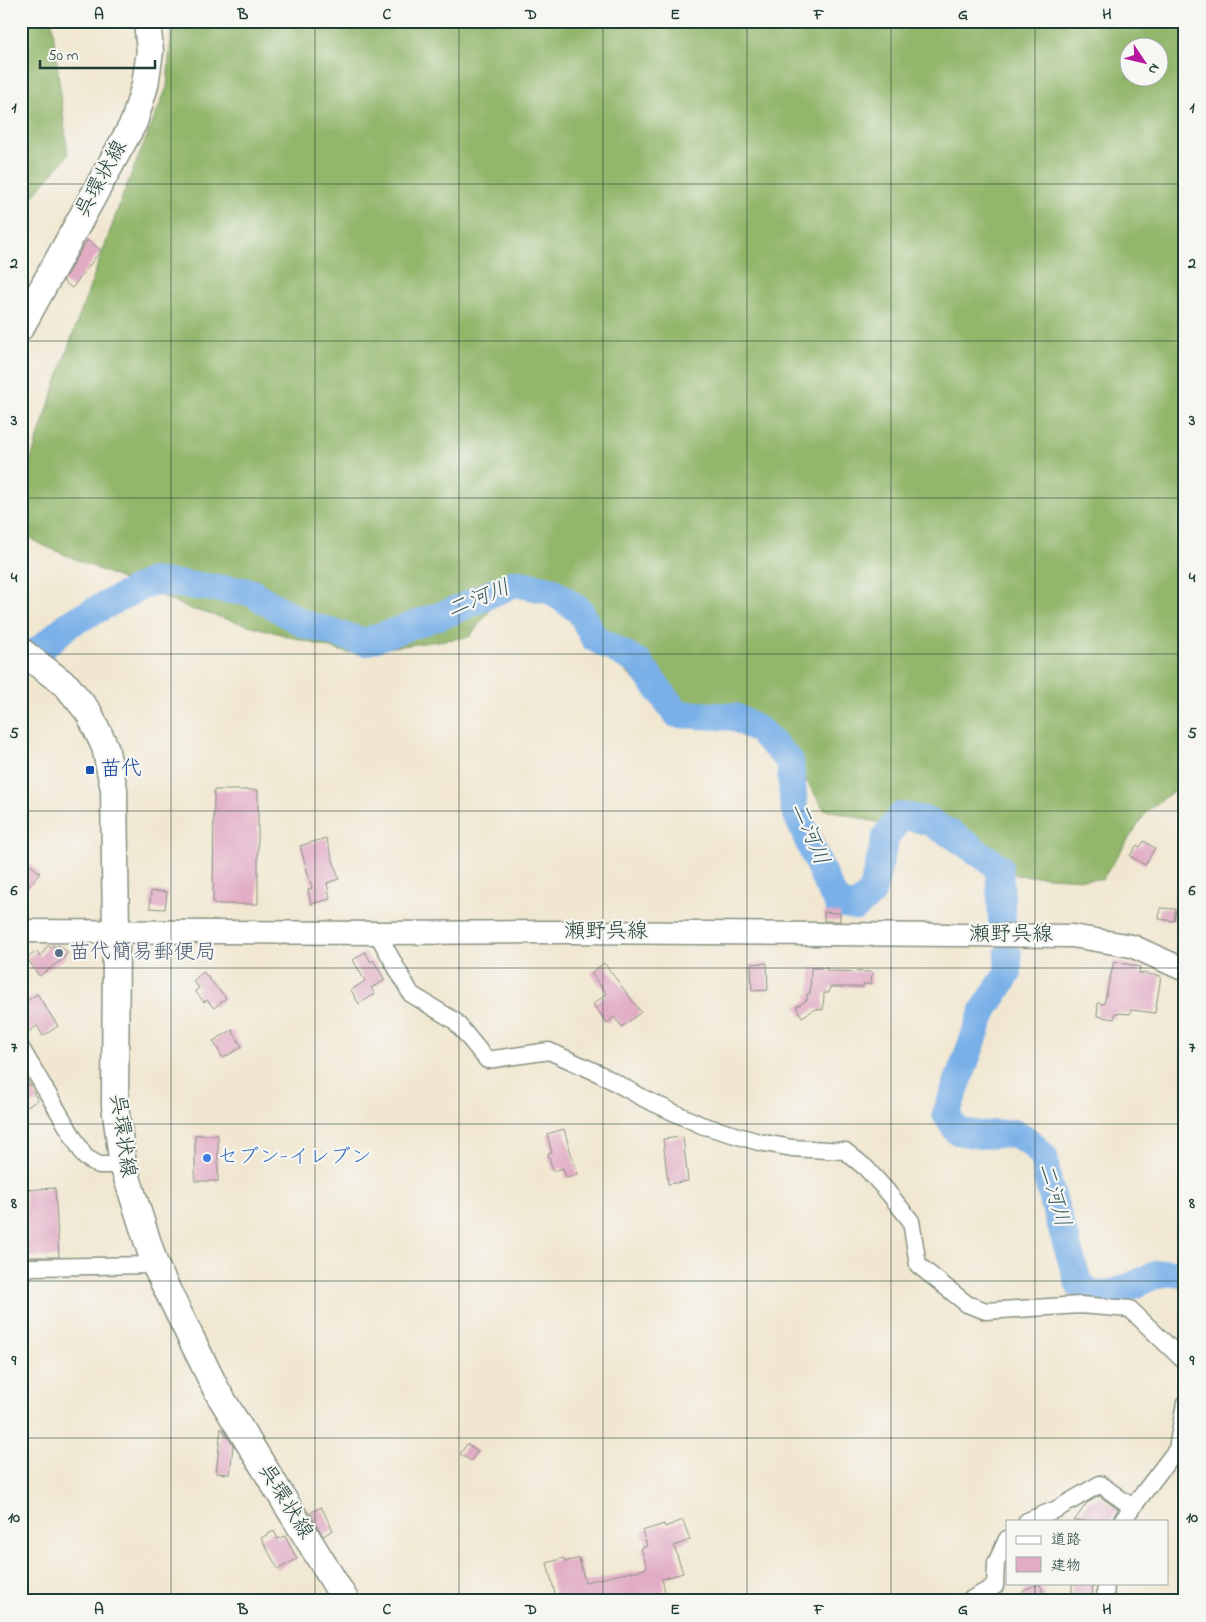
<svg xmlns="http://www.w3.org/2000/svg" width="1206" height="1622" font-family="'Indie Flower','Klee One',sans-serif">
  <style>
    .forest { fill: #92b66b; stroke: #587a50; fill-rule: evenodd }
    .lines { fill: none; stroke-linecap: round; stroke-linejoin: round }
    .river { stroke: #79b0e8; stroke-width: 28 }
    .building { fill: #e1acc4 }
    .minor-casing { stroke: #889282; stroke-width: 19 }
    .secondary-casing { stroke: #889282; stroke-width: 25 }
    .primary-casing { stroke: #889282; stroke-width: 29 }
    .minor { stroke: #fff; stroke-width: 16 }
    .secondary { stroke: #fff; stroke-width: 22 }
    .primary { stroke: #fff; stroke-width: 26 }
    .grid { fill: none; stroke: #1f3d34; stroke-width: 1; stroke-opacity: 0.55 }
    .transit-dot { fill: #1a4fb4; stroke: #f6f6f2; stroke-width: 2 }
    .service-dot { fill: #5c6f8a; stroke: #f6f6f2; stroke-width: 2 }
    .shop-dot { fill: #3f7fe0; stroke: #f6f6f2; stroke-width: 2 }
    .labels { text-anchor: middle; dominant-baseline: central; stroke-width: 4.5; stroke-linejoin: round; paint-order: stroke }
    .street-label { font-size: 21px; fill: #1f3d34; stroke: #f6f6f2 }
    .transit-label { font-size: 21px; fill: #164399; stroke: #f6f6f2; text-anchor: start }
    .service-label { font-size: 21px; fill: #4e5e75; stroke: #f6f6f2; text-anchor: start }
    .shop-label { font-size: 21px; fill: #366cbe; stroke: #f6f6f2; text-anchor: start }
    .water-label { font-size: 22px; font-style: italic; fill: #365a61; stroke: #f6f6f2 }
    .neatline { fill: none; stroke: #1f3d34; stroke-width: 2 }
    .grid-label { font-size: 16px; text-anchor: middle; font-weight: bold; fill: #1f3d34 }
  </style>
  <rect width="100%" height="100%" fill="#f6f6f2"/>
  <filter id="ink" filterUnits="userSpaceOnUse"><feTurbulence type="fractalNoise" baseFrequency=".02" numOctaves="2"/><feDisplacementMap in="SourceGraphic" scale="10" xChannelSelector="R" yChannelSelector="G"/><feConvolveMatrix kernelMatrix="1 2 1 2 8 2 1 2 1" color-interpolation-filters="sRGB"/></filter>
  <filter id="wash" filterUnits="userSpaceOnUse"><feTurbulence type="fractalNoise" baseFrequency=".0096" numOctaves="4" result="noise"/><feDisplacementMap in="SourceGraphic" scale="20" xChannelSelector="R" yChannelSelector="G"/><feGaussianBlur stdDeviation="1.12" result="paint"/><feColorMatrix in="noise" values="0 0 0 0 0 0 0 0 0 0 0 0 0 0 0 0 0 1.4 0 .05"/><feComposite in="paint" operator="in"/></filter>
  <g filter="url(#wash)">
    <rect width="100%" height="100%" fill="#f1e7d0"/>
    <g class="forest">
      <path d="M21,21H52L68,155L21,210Z"/>
      <path d="M172,21H1185V782L1147,811L1102,880L1016,875L972,846L824,809L779,737L676,720L589,636L567,602L508,587L469,637L348,653L191,609L38,543L21,530V488L71,339L124,192L167,87ZM1128,48H1158V78H1128Z"/>
    </g>
    <g class="lines">
      <g class="river">
        <path d="M21,657L38,651L69,624L152,581L250,592L304,624L365,642L453,611L515,583L550,590L580,611L594,638L638,662L677,714L735,717L760,731L790,761L794,808L827,884L838,904L856,907L872,893L886,836L901,816L926,820L956,837L999,867L1002,920"/>
        <path d="M1008,955V973L984,1010L946,1114L957,1131L980,1135L1014,1133L1031,1143L1044,1157L1048,1183L1079,1285L1096,1296C1105,1294 1114,1293 1122,1290C1146,1281 1159,1267 1185,1275"/>
      </g>
    </g>
    <g id="blocks">
      <g class="building">
        <path d="M87,240L101,250L72,288L63,281Z"/>
        <path d="M214,790H258V904H213Z"/>
        <path d="M326,838L339,879L327,883L330,899L311,904L308,889L312,888L300,846Z"/>
        <path d="M1144,841L1155,848L1145,865L1130,856L1137,845L1140,847Z"/>
        <path d="M21,857L40,873L21,896Z"/>
        <path d="M151,891L167,892L165,909L150,908Z"/>
        <path d="M1160,908L1176,909L1174,921L1159,919Z"/>
        <path d="M824,912L840,913V921H824Z"/>
        <path d="M48,945L51,948L53,945L56,947L58,945L68,952L63,959L39,976L27,958L37,951L40,957Z"/>
        <path d="M365,952L371,962L373,960L385,980L371,988L375,994L359,1004L351,990L365,981L353,960Z"/>
        <path d="M1114,961L1140,967L1139,973L1161,976L1155,1013L1131,1010L1130,1014L1115,1013L1114,1019L1097,1016L1098,1003L1104,1004Z"/>
        <path d="M604,963L641,1012L622,1027L614,1017L607,1023L593,1004L607,994L591,973Z"/>
        <path d="M767,963L768,990L752,991L751,964Z"/>
        <path d="M811,968H827V971L872,972L871,984H863V987H830L829,993H824L823,1010L815,1009L802,1017L796,1007L807,1000V994H810Z"/>
        <path d="M203,972L226,998L214,1008L207,1000L204,1002L195,991L199,988L193,981Z"/>
        <path d="M37,994L58,1026L43,1036L37,1026L21,1037V1005Z"/>
        <path d="M232,1030L242,1047L223,1058L213,1041Z"/>
        <path d="M21,1070L35,1093L34,1094L38,1100L21,1111Z"/>
        <path d="M564,1129L569,1147L578,1175L566,1178L563,1168L553,1171L548,1154L552,1153L547,1134Z"/>
        <rect x="195" y="1135" width="23" height="46"/>
        <path d="M683,1137L688,1181L668,1184L663,1139Z"/>
        <path d="M55,1188L59,1257H30L21,1261V1242H28L25,1190Z"/>
        <path d="M221,1428L233,1445L230,1474L216,1473Z"/>
        <path d="M467,1444L478,1451L471,1461L460,1454Z"/>
        <path d="M1099,1496L1118,1509L1111,1521H1074L1087,1503Z"/>
        <path d="M321,1507L333,1530L323,1536L310,1513Z"/>
        <path d="M683,1520L690,1540L674,1546L683,1573L662,1579L667,1601H557L547,1563L564,1558L565,1562L579,1558L585,1582L645,1569V1568L647,1567L641,1548L647,1546L642,1531L664,1524L665,1527Z"/>
        <path d="M274,1531L278,1539L285,1536L297,1559L278,1569L261,1538Z"/>
        <path d="M1072,1583H1092L1093,1601H1072Z"/>
        <path d="M1040,1584L1045,1598L1038,1601H1026L1023,1590Z"/>
      </g>
    </g>
  </g>
  <g filter="url(#ink)">
    <use href="#blocks" fill-opacity="0" stroke="#889282" stroke-width="1"/>
    <g class="lines">
      <g class="minor-casing">
        <g id="minor">
          <path d="M377,933L411,994L455,1021L487,1060L549,1051L598,1073L645,1099L701,1125L759,1142L792,1148L845,1151L866,1168L886,1190L911,1221L918,1265L967,1304L986,1311L1080,1305L1130,1309L1185,1362"/>
          <path d="M21,1048L85,1157L99,1165H123"/>
          <path d="M21,1273L30,1267L155,1265"/>
          <path d="M1027,1521L1057,1509L1100,1484L1132,1507"/>
          <path d="M1122,1521L1177,1449L1185,1403"/>
          <path d="M968,1601L995,1586L996,1563L1007,1539"/>
          <path d="M1105,1601L1106,1583"/>
        </g>
      </g>
      <g class="secondary-casing">
        <path id="secondary" d="M21,931L377,933L567,932L1072,936L1132,946L1185,970"/>
      </g>
      <g class="primary-casing">
        <g id="primary">
          <path d="M21,327L134,122L145,85L150,51L147,21"/>
          <path d="M21,651L67,686L89,713L105,747L114,789L116,931L115,1106L123,1165L155,1265L217,1391L346,1601"/>
        </g>
      </g>
      <use href="#minor" class="minor"/>
      <use href="#secondary" class="secondary"/>
      <use href="#primary" class="primary"/>
    </g>
  </g>
  <path class="grid" d="M171,21V1601M315,21V1601M459,21V1601M603,21V1601M747,21V1601M891,21V1601M1035,21V1521M21,184H1185M21,341H1185M21,498H1185M21,654H1185M21,811H1185M21,968H1185M21,1124H1185M21,1281H1185M21,1438H1185M1035,1583V1601"/>
  <rect class="transit-dot" x="85" y="765" width="10" height="10" rx="2.5"/>
  <circle class="service-dot" cx="59" cy="953" r="5"/>
  <circle class="shop-dot" cx="207" cy="1158" r="5"/>
  <g class="labels">
    <g class="street-label">
      <text transform="translate(102 179) rotate(-61)">呉環状線</text>
      <text x="606" y="932">瀬野呉線</text>
      <text x="1011" y="935">瀬野呉線</text>
      <text transform="translate(122 1136) rotate(82)">呉環状線</text>
      <text transform="translate(285 1502) rotate(58)">呉環状線</text>
    </g>
    <g class="transit-label">
      <text x="100" y="770">苗代</text>
    </g>
    <g class="service-label">
      <text x="69" y="953">苗代簡易郵便局</text>
    </g>
    <g class="shop-label">
      <text x="217" y="1158">セブン-イレブン</text>
    </g>
    <g class="water-label">
      <text transform="translate(479 600) rotate(-22)">二河川</text>
      <text transform="translate(809 834) rotate(68)">二河川</text>
      <text transform="translate(1053 1195) rotate(74)">二河川</text>
    </g>
  </g>
  <rect width="1206" height="1622" fill="none" stroke="#f6f6f2" stroke-width="55"/>
  <rect x="1006" y="1520" width="162" height="65" fill="#f6f6f2" stroke="#a0aca6"/>
  <rect x="1016" y="1536" width="25" height="8" fill="#ffffff" stroke="#a0aca6"/>
  <text x="1051" y="1544" font-size="15" fill="#1f3d34">道路</text>
  <rect x="1016" y="1557" width="25" height="15" fill="#e1acc4" stroke="#a0aca6"/>
  <text x="1051" y="1570" font-size="15" fill="#1f3d34">建物</text>
  <g transform="translate(1144 62) rotate(125)"><circle r="24" fill="#f6f6f2" stroke="#a0aca6"/>
  <path d="M0-4L9 19L0 12L-9 19Z" fill="#b5179e"/>
  <text y="-8" font-size="14" font-weight="bold" text-anchor="middle" fill="#1f3d34">N</text>
  </g>
  <path d="M40 60v8h115v-8" fill="none" stroke="#1f3d34" stroke-width="2.5"/>
  <text x="48" y="60" font-size="15" fill="#1f3d34" stroke="#f6f6f2" stroke-width="4" paint-order="stroke">50 m</text>
  <rect x="28" y="28" width="1150" height="1566" class="neatline"/>
  <g class="grid-label">
    <text x="99" y="19">A</text>
    <text x="243" y="19">B</text>
    <text x="387" y="19">C</text>
    <text x="531" y="19">D</text>
    <text x="675" y="19">E</text>
    <text x="819" y="19">F</text>
    <text x="963" y="19">G</text>
    <text x="1107" y="19">H</text>
    <text x="14" y="112">1</text>
    <text x="1192" y="112">1</text>
    <text x="14" y="268">2</text>
    <text x="1192" y="268">2</text>
    <text x="14" y="425">3</text>
    <text x="1192" y="425">3</text>
    <text x="14" y="582">4</text>
    <text x="1192" y="582">4</text>
    <text x="14" y="738">5</text>
    <text x="1192" y="738">5</text>
    <text x="14" y="895">6</text>
    <text x="1192" y="895">6</text>
    <text x="14" y="1052">7</text>
    <text x="1192" y="1052">7</text>
    <text x="14" y="1208">8</text>
    <text x="1192" y="1208">8</text>
    <text x="14" y="1365">9</text>
    <text x="1192" y="1365">9</text>
    <text x="14" y="1522">10</text>
    <text x="1192" y="1522">10</text>
    <text x="99" y="1614">A</text>
    <text x="243" y="1614">B</text>
    <text x="387" y="1614">C</text>
    <text x="531" y="1614">D</text>
    <text x="675" y="1614">E</text>
    <text x="819" y="1614">F</text>
    <text x="963" y="1614">G</text>
    <text x="1107" y="1614">H</text>
  </g>
</svg>
